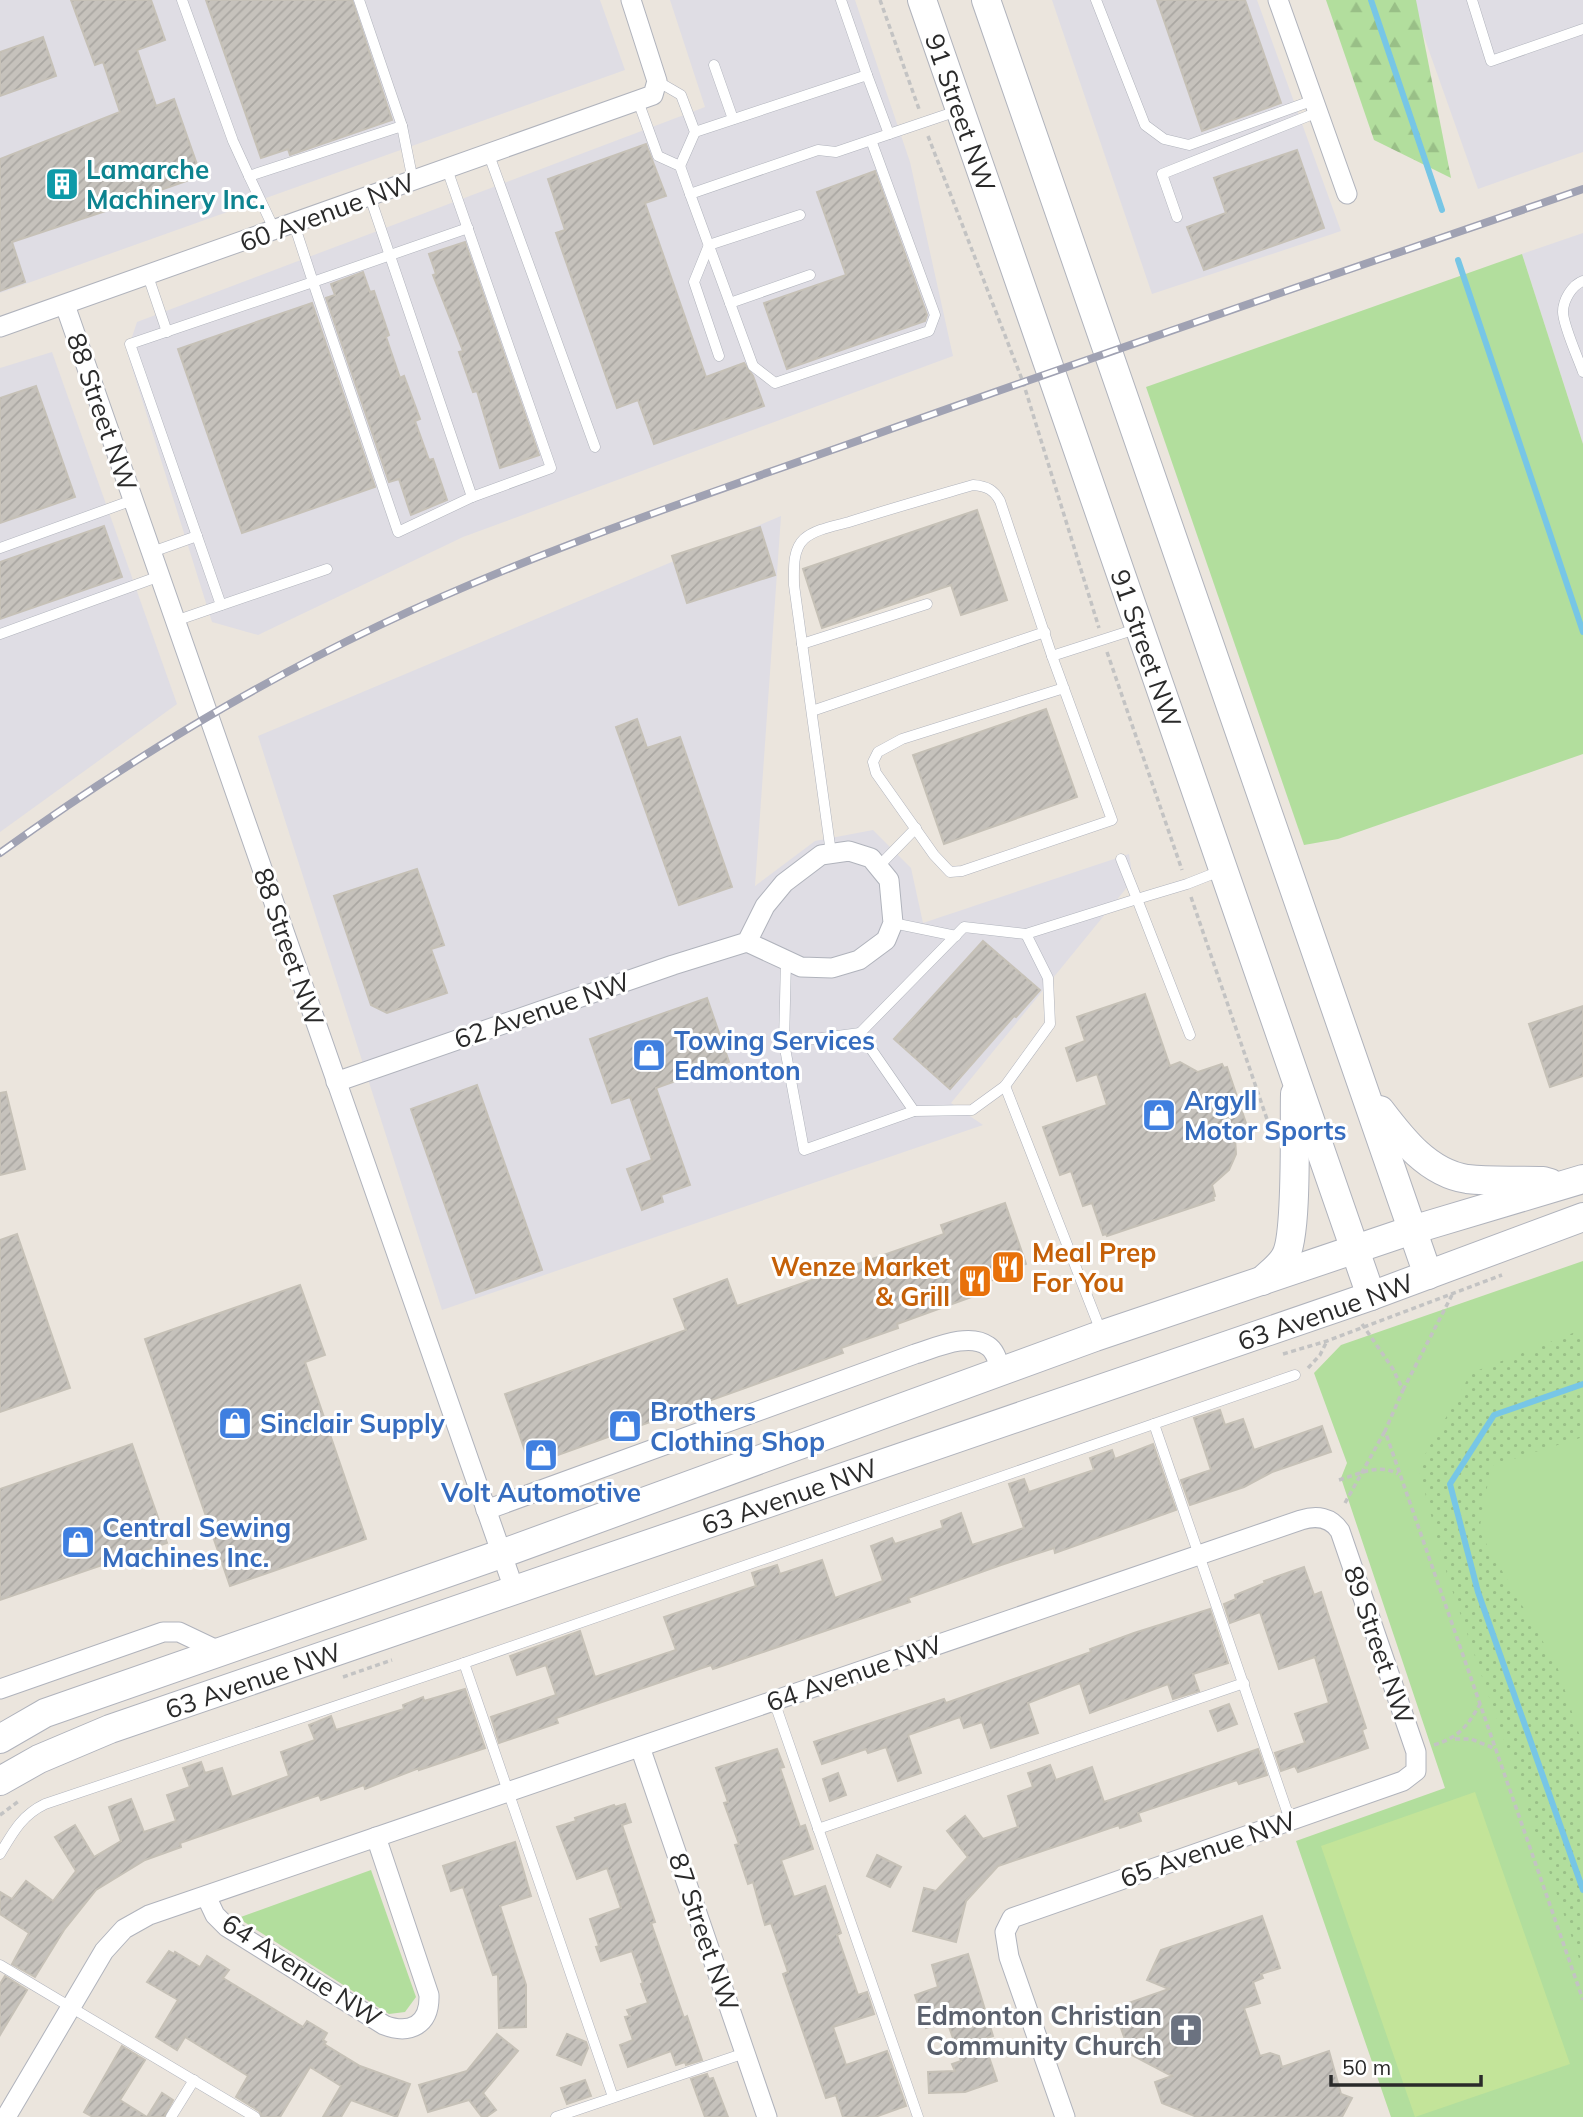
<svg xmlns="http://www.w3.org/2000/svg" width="1583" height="2117" font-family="Mulish,sans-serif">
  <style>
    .industrial { fill: #dfdde4 }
    .grass { fill: #b2de9d }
    .forest { fill: url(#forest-firs) }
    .park { fill: url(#park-dots) }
    .pitch { fill: #c3e499 }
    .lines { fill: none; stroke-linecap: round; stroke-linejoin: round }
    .stream { stroke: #77c6e6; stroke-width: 6 }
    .building { fill: url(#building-hatch); stroke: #c6c1b7; stroke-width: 2 }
    .service-casing { stroke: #b0b3bc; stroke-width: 11 }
    .minor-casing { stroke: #b0b3bc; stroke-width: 21 }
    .secondary-casing { stroke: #b0b3bc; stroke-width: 30 }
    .path { stroke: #c3c3c3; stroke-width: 3.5; stroke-dasharray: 5 3.5; stroke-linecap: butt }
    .service { stroke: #fff; stroke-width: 10 }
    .minor { stroke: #fff; stroke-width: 19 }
    .secondary { stroke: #fff; stroke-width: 28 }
    .rail-casing { stroke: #a0a2b3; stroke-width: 8 }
    .rail { stroke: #fff; stroke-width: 5; stroke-dasharray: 16; stroke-linecap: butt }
    .labels { text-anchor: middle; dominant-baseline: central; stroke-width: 6; stroke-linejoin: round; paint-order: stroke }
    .street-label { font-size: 26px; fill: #2a2a2a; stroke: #fff }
    .culture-label { font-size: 26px; font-weight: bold; fill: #0d838f; stroke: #fff; text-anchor: start }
    .shop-label { font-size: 26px; font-weight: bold; fill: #366cbe; stroke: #fff; text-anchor: start }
    .food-label { font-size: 26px; font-weight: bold; fill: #c56008; stroke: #fff; text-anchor: start }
    .worship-label { font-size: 26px; font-weight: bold; fill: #5b616d; stroke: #fff; text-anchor: end }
  </style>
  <defs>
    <pattern id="forest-firs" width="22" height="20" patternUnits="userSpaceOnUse" patternTransform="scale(1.75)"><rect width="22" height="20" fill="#b2de9d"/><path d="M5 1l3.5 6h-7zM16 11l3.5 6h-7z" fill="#99bf87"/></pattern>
    <pattern id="park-dots" width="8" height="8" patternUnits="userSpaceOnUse" patternTransform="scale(1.75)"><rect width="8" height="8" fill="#b2de9d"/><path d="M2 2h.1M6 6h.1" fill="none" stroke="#99bf87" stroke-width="1.8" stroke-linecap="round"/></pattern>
    <pattern id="building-hatch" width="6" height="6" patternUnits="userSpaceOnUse" patternTransform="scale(1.75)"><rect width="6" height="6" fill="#c6c2bc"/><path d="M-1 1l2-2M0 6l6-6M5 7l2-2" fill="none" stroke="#aaa7a2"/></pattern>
  </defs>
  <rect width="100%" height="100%" fill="#ebe5dd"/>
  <g class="industrial">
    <path d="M0,0H600L625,70L0,293Z"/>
    <path d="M670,0H855L910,162L953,356L463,537L258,635L212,622L127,352L137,322L705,107Z"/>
    <path d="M1052,0H1257L1341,231L1152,294Z"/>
    <path d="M1411,0H1583V152L1478,189Z"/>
    <path d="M1583,233V444L1522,254Z"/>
    <path d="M52,352L177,704L0,832V368Z"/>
    <path d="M781,516L755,886L815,841L873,830L911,868L923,923L1129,854L1133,880L951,1103L983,1125L442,1310L258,736Z"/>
  </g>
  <g class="grass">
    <path d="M1522,254L1583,444V754L1338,839L1304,845L1146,387Z"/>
    <path d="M1583,1261V2117H1391L1296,1841L1445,1788L1341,1478L1347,1463L1314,1373L1341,1345Z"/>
    <path d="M371,1870L416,1997L405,2012L389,2014L238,1918Z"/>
  </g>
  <path class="forest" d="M1326,0H1416L1451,178L1374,140Z"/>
  <path class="park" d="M1583,1329V1437L1491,1466L1479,1531L1557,1666L1583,1746V1970L1448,1578L1418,1467L1471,1373Z"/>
  <path class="pitch" d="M1475,1792L1570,2064L1415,2117L1321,1846Z"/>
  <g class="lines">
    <g class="stream">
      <path d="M1371,0L1442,210"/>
      <path d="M1458,260L1583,632"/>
      <path d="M1583,1384L1494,1415L1450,1484L1478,1592L1583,1890"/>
    </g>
  </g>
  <g class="building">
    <path d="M71,0H151L165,40L137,50L156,106L174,99L201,176L123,203L124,205L12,242L25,282L0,291V159L120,112L103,62L95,65Z"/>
    <path d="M206,0H352L392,120L290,155L288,149L261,158Z"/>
    <path d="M1157,0H1245L1281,103L1202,131Z"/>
    <path d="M43,37L56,76L0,96V52Z"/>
    <path d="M646,144L666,196L645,203L706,377L744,363L753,376L764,406L654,444L638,400L617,408L556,233L565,230L548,179Z"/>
    <path d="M1297,150L1324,228L1204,270L1187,227L1226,213L1214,178Z"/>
    <path d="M875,171L927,315L925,321L787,369L764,303L846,275L817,192Z"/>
    <path d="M465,242L539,455L500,468L477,391L473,392L459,352L463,351L433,275L436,274L429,254Z"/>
    <path d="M363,272L370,292L374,291L389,335L386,337L400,378L404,376L420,419L415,421L429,460L433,459L447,500L411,515L399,479L389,482L326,298L335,295L331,284Z"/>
    <path d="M312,303L375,487L242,533L178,349Z"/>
    <path d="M36,386L75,497L0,523V398Z"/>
    <path d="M977,510L1007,600L961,615L951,585L822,628L803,569Z"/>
    <path d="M104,526L122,577L0,619V562Z"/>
    <path d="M760,527L775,575L687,603L672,556Z"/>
    <path d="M1046,709L1077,797L944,844L913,755Z"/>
    <path d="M637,719L647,748L680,737L732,887L679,905L616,727Z"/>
    <path d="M417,869L444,945L431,949L447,993L387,1013L371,1005L334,896Z"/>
    <path d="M983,941L1040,990L1016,1017L1014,1016L950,1089L894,1039Z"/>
    <path d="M1145,994L1170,1066L1180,1062L1198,1072L1222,1064L1224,1068L1227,1067L1248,1129L1245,1130L1246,1134L1235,1137L1236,1154L1229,1170L1212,1185L1215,1196L1213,1197L1214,1200L1107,1236L1106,1234L1103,1235L1092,1203L1083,1206L1071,1171L1060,1175L1043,1127L1107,1105L1097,1074L1077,1081L1066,1048L1085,1041L1077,1017Z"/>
    <path d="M707,998L729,1062L656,1088L690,1185L661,1195L663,1202L642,1210L627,1169L652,1160L630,1097L612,1103L590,1039Z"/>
    <path d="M1583,1006V1076L1550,1087L1529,1024Z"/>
    <path d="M477,1085L542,1270L476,1293L411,1109Z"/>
    <path d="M6,1092L25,1169L0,1175V1093Z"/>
    <path d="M1005,1203L1026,1264L997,1274L998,1278L973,1287L974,1296L897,1324L898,1328L841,1348L843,1353L530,1465L505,1394L686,1330L674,1299L727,1279L737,1306L944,1234L941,1225Z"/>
    <path d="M17,1234L70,1388L0,1412V1240Z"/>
    <path d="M300,1285L325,1355L305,1362L366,1539L230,1586L145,1339Z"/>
    <path d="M1220,1410L1225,1425L1243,1419L1254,1450L1322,1426L1331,1452L1272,1472L1244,1487L1190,1505L1181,1480L1211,1470L1194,1418Z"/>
    <path d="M132,1444L167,1543L0,1600V1489Z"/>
    <path d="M1153,1444L1176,1510L1055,1553L1054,1548L1001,1565L908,1598L910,1602L713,1669L711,1665L599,1703L556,1718L558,1723L499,1743L491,1717L556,1695L546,1665L517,1675L510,1656L580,1631L595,1677L676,1650L664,1617L756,1586L752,1573L777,1565L780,1574L822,1560L835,1598L883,1581L871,1546L892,1538L895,1544L943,1528L941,1521L961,1513L972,1545L1024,1528L1009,1484L1024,1479L1029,1492L1094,1470L1090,1458L1112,1450L1115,1459Z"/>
    <path d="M1304,1567L1314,1595L1321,1592L1327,1611L1366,1728L1362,1730L1368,1748L1298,1772L1295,1766L1281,1771L1275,1753L1305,1743L1295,1714L1329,1703L1315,1657L1279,1669L1260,1612L1230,1623L1224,1604L1236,1599L1235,1595L1265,1583L1264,1581Z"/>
    <path d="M1210,1609L1228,1663L1193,1674L1199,1691L1173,1699L1168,1684L1090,1713L1080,1683L1028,1703L1038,1733L991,1748L982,1722L964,1728L960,1717L908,1735L921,1773L898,1781L886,1747L868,1753L866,1749L822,1764L814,1742L944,1699L946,1703L1091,1652L1090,1649L1134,1633Z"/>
    <path d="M465,1689L485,1748L419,1770V1768L365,1789L364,1785L321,1800L319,1795L180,1843L181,1847L145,1860L96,1890L64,1930L35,1977L12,1964L29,1933L0,1914V1892L12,1899L26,1881L53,1901L76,1871L55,1837L75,1825L94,1857L121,1841L109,1807L131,1799L144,1832L176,1821L167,1795L190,1787L183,1768L201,1762L205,1773L222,1768L232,1797L289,1776L281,1752L315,1740L309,1725L331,1716L336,1730L404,1709L403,1705L423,1697L424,1701Z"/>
    <path d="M1229,1704L1237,1724L1218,1731L1210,1711Z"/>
    <path d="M777,1749L784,1767L780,1768L800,1827L805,1825L813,1849L781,1860L794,1897L825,1886L841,1933L837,1935L858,1995L867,1992L874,2014L833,2027L846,2065L887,2051L906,2106L875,2117H843L836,2095L826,2098L783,1974L788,1972L771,1923L765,1925L753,1882L748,1884L735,1845L739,1844L724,1803L728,1802L716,1768Z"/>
    <path d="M1258,1749L1267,1775L1239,1784L1237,1780L1138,1813L1141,1821L1120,1828L1119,1825L998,1866L966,1901L956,1942L913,1931L924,1888L936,1891L968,1857L947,1831L965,1816L983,1839L1018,1827L1008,1796L1033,1787L1028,1773L1050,1765L1056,1780L1092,1767L1104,1802Z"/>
    <path d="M838,1773L846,1795L830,1801L823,1779Z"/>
    <path d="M625,1804L631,1822L622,1825L655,1922L651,1923L684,2018L687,2016L702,2060L686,2065L685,2062L676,2065L671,2051L628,2067L620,2045L633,2040L625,2017L630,2016L627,2010L648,2003L641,1984L643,1983L632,1951L601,1961L596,1947L599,1946L590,1919L621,1908L607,1868L577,1879L557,1827L576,1821L575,1818L614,1805L615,1807Z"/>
    <path d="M515,1842L531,1896L500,1906L526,1985V2027L499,2028L498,1974L493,1975L463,1887L451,1891L443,1866Z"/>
    <path d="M877,1855L901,1867L890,1887L867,1876Z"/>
    <path d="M1262,1916L1280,1968L1261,1974L1263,1978L1253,1982L1260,2003L1244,2008L1260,2056L1270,2053L1279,2056L1282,2067L1329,2051L1341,2094L1352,2098L1342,2117H1197L1162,2103L1155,2082L1172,2076L1130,2054L1114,2008L1169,1989L1147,1980L1161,1950Z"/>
    <path d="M169,1951L174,1954L175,1952L200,1967L207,1956L229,1970L223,1978L303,2027L307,2021L327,2033L323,2040L326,2042L324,2044L360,2066L410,2084L397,2117L351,2100L341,2117H323L341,2086L310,2067L280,2117H262L259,2111L236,2097L248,2076L185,2037L177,2050L156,2037L178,2000L147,1982Z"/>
    <path d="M968,1954L993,2036L983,2039L997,2081L965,2092L929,2093L928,2072L955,2071L952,2064L961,2061L947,2021L926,2028L915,1995L938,1987L932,1965Z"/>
    <path d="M5,1976L27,1990L0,2035V1984Z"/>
    <path d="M497,2034L518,2051L483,2093L496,2110L486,2117H482L469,2100L428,2112L419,2085L467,2071Z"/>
    <path d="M567,2034L586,2042L588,2048L581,2065L557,2055Z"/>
    <path d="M122,2046L145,2060L120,2100L147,2117L162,2093L173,2100L164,2117H93L84,2112Z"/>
    <path d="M707,2074L709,2079L713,2078L728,2117H705L691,2079Z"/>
    <path d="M585,2080L591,2096L567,2104L561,2088Z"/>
  </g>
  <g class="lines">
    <g class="service-casing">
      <g id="service">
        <path d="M182,0L233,141L249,176"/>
        <path d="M359,0L402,126"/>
        <path d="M841,0L867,75"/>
        <path d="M1096,0L1145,125L1164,139L1189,145L1314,100"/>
        <path d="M1472,0L1491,61L1583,29"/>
        <path d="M714,65L733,119"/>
        <path d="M657,81L681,95L695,132L680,166"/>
        <path d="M638,101L658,156L680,166L690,194"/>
        <path d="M695,132L867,75L889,134"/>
        <path d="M871,140L935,315L929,331L775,383L753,366L690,194L818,150L836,152L960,110"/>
        <path d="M489,155L595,447"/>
        <path d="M370,197L472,497L551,468L447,169"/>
        <path d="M1177,217L1162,174L1318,112"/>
        <path d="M468,228L313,282L398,532L472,497"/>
        <path d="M275,231L249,176L402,126L413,181"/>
        <path d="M148,276L167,332"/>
        <path d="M1583,281C1572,285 1563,300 1563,312C1563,325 1578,358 1583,372"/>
        <path d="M730,303L810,275"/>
        <path d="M719,356L694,282L709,245L800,215"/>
        <path d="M0,548L133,500"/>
        <path d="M152,552L197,536"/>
        <path d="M221,605L130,344L313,282L294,224"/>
        <path d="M175,621L327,569"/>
        <path d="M0,634L160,576"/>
        <path d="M802,644L927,604"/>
        <path d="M1052,656L1112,820L962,871L950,872L934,855L876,773L873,762L878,752L902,739L1064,688"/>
        <path d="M812,711L1045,632"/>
        <path d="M831,853L794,585C794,571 792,550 804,539C815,529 835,526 849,522C890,509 932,497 973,485C987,486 994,490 1000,501L1052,656L1136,629"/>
        <path d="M1121,859L1137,899L1187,884L1220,871"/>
        <path d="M878,867L916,828"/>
        <path d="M893,923L956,936"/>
        <path d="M786,960L784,1043L860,1033"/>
        <path d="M784,1043L804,1150L914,1111L972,1110L1005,1086L1050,1024L1048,978L1026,934L1137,899L1190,1035"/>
        <path d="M1005,1086L1102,1334"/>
        <path d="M914,1111L860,1033L964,927L1026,934"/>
        <path d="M1154,1424L1290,1820"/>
        <path d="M464,1663L613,2097"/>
        <path d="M774,1701L918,2117"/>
        <path d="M818,1829L1244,1683"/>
        <path d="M0,1854C13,1832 22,1815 45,1804L464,1663L1295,1375"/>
        <path d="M0,1965L255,2117"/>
        <path d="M171,2117L194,2080"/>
        <path d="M556,2117L745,2053"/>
      </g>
    </g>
    <g class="minor-casing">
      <g id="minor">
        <path d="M1278,0L1347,194"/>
        <path d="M65,305L514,1589"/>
        <path d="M0,327L653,95L657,81L631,0"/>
        <path d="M336,1082L673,965L747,942L765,906L784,883L821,855L849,851L871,858L889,880L893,923L886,940L859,960L832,968L801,967L747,942"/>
        <path d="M486,1510L915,1354C935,1348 969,1332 988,1346C996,1351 998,1363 1001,1371"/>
        <path d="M0,1689L163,1632H179L219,1651"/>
        <path d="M640,1747L767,2117"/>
        <path d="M206,1896L215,1915L227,1927L384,2025C410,2035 430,2025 429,1995L376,1837"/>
        <path d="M6,2117L104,1951L124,1929L149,1915L1301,1520C1317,1515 1331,1517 1340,1531L1416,1752V1771L1403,1781L1012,1918L1005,1932L1009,1957L1065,2117"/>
      </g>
    </g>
    <g class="secondary-casing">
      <g id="secondary">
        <path id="s1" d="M922,0L1371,1296"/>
        <path d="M986,0L1428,1275"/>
        <path d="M1380,1110C1402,1139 1428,1173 1467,1179C1492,1182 1518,1180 1543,1181L1550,1183"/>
        <path d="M1262,1281C1270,1273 1280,1266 1285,1257C1298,1236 1294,1124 1295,1094"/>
        <path d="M0,1739L45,1713L501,1554L1095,1337L1412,1230L1583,1179"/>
        <path id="s2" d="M0,1781L39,1759L110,1729L1371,1296L1583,1217"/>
      </g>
    </g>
    <g class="path">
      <path d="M880,0L919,109"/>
      <path d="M928,136L1023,382L1099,628"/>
      <path d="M1107,652L1182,870"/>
      <path d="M1191,897L1270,1128"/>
      <path d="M1362,1324L1393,1369L1403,1390L1385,1431L1583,2000"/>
      <path d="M1283,1354L1327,1341L1502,1275"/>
      <path d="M1308,1368L1320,1355L1327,1341"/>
      <path d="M1403,1390L1452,1295"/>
      <path d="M1339,1480C1359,1474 1379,1463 1398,1474"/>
      <path d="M1345,1503L1385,1431"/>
      <path d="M343,1677L392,1660"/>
      <path d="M1455,1739H1471L1496,1749"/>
      <path d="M1434,1745C1459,1737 1467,1727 1480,1704"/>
      <path d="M0,1815L19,1801"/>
    </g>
    <use href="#service" class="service"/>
    <use href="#minor" class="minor"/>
    <use href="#secondary" class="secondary"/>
    <g class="rail-casing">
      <path id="rail" d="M0,853C119,767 246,689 378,626C535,551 700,497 863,439C1102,353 1343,272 1583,189"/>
    </g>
    <use href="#rail" class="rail"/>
  </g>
  <defs>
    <g id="building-square" transform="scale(1.75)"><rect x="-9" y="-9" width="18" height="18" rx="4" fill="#0f9aa8" stroke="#fff"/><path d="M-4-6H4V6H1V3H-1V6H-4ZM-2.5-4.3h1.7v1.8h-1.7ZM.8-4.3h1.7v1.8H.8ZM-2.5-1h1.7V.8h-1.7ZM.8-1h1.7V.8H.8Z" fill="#fff"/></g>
    <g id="shop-square" transform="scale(1.75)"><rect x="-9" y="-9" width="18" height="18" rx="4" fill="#3f7fe0" stroke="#fff"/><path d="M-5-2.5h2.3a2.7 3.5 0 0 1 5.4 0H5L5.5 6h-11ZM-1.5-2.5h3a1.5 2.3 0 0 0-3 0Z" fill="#fff"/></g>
    <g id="restaurant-square" transform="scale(1.75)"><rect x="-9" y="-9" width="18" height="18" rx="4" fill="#e8710a" stroke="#fff"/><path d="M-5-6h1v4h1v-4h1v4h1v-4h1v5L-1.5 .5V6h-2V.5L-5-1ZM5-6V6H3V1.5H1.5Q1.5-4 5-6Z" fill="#fff"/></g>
    <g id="church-square" transform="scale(1.75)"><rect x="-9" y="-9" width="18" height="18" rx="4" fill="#6b7280" stroke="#fff"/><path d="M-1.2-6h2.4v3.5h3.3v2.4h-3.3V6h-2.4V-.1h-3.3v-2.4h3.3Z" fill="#fff"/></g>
  </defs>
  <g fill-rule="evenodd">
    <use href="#building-square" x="62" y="184"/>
    <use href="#shop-square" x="649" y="1055"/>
    <use href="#shop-square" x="1159" y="1115"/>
    <use href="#restaurant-square" x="1008" y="1267"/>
    <use href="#restaurant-square" x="975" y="1281"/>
    <use href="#shop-square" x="235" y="1423"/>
    <use href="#shop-square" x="625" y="1426"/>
    <use href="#shop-square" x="541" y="1455"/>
    <use href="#shop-square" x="78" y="1542"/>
    <use href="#church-square" x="1186" y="2030"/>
  </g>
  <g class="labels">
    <g class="street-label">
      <text stroke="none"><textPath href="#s1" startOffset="119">91 Street NW</textPath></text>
      <text transform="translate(327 212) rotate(-20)">60 Avenue NW</text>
      <text transform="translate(102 412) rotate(71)">88 Street NW</text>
      <text stroke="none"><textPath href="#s1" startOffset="686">91 Street NW</textPath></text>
      <text transform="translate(289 947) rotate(71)">88 Street NW</text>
      <text transform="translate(542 1010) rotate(-19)">62 Avenue NW</text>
      <text stroke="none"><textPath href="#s2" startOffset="1407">63 Avenue NW</textPath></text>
      <text stroke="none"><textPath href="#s2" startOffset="840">63 Avenue NW</textPath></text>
      <text transform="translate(1379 1645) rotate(71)">89 Street NW</text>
      <text transform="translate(854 1673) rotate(-19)">64 Avenue NW</text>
      <text stroke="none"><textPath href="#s2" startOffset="273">63 Avenue NW</textPath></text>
      <text transform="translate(1208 1849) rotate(-19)">65 Avenue NW</text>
      <text transform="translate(704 1932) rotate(71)">87 Street NW</text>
      <text transform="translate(302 1970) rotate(33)">64 Avenue NW</text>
    </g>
    <g class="culture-label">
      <text x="86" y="169">Lamarche<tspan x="86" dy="30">Machinery Inc.</tspan></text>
    </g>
    <g class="shop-label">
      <text x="674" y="1040">Towing Services<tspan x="674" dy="30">Edmonton</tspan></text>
      <text x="1184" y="1100">Argyll<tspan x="1184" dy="30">Motor Sports</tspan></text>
      <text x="650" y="1411">Brothers<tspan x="650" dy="30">Clothing Shop</tspan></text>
      <text x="260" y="1423">Sinclair Supply</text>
      <text x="541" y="1492" text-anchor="middle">Volt Automotive</text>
      <text x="102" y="1527">Central Sewing<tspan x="102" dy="30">Machines Inc.</tspan></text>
    </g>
    <g class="food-label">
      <text x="1032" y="1252">Meal Prep<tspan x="1032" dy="30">For You</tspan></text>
      <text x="950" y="1266" text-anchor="end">Wenze Market<tspan x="950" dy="30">&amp; Grill</tspan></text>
    </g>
    <g class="worship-label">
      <text x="1162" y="2015">Edmonton Christian<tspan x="1162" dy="30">Community Church</tspan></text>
    </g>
  </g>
  <path d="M1331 2075v10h150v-10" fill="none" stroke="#2a2a2a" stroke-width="3.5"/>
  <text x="1342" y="2075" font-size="21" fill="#2a2a2a" stroke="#ffffff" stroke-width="5" paint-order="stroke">50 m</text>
</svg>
